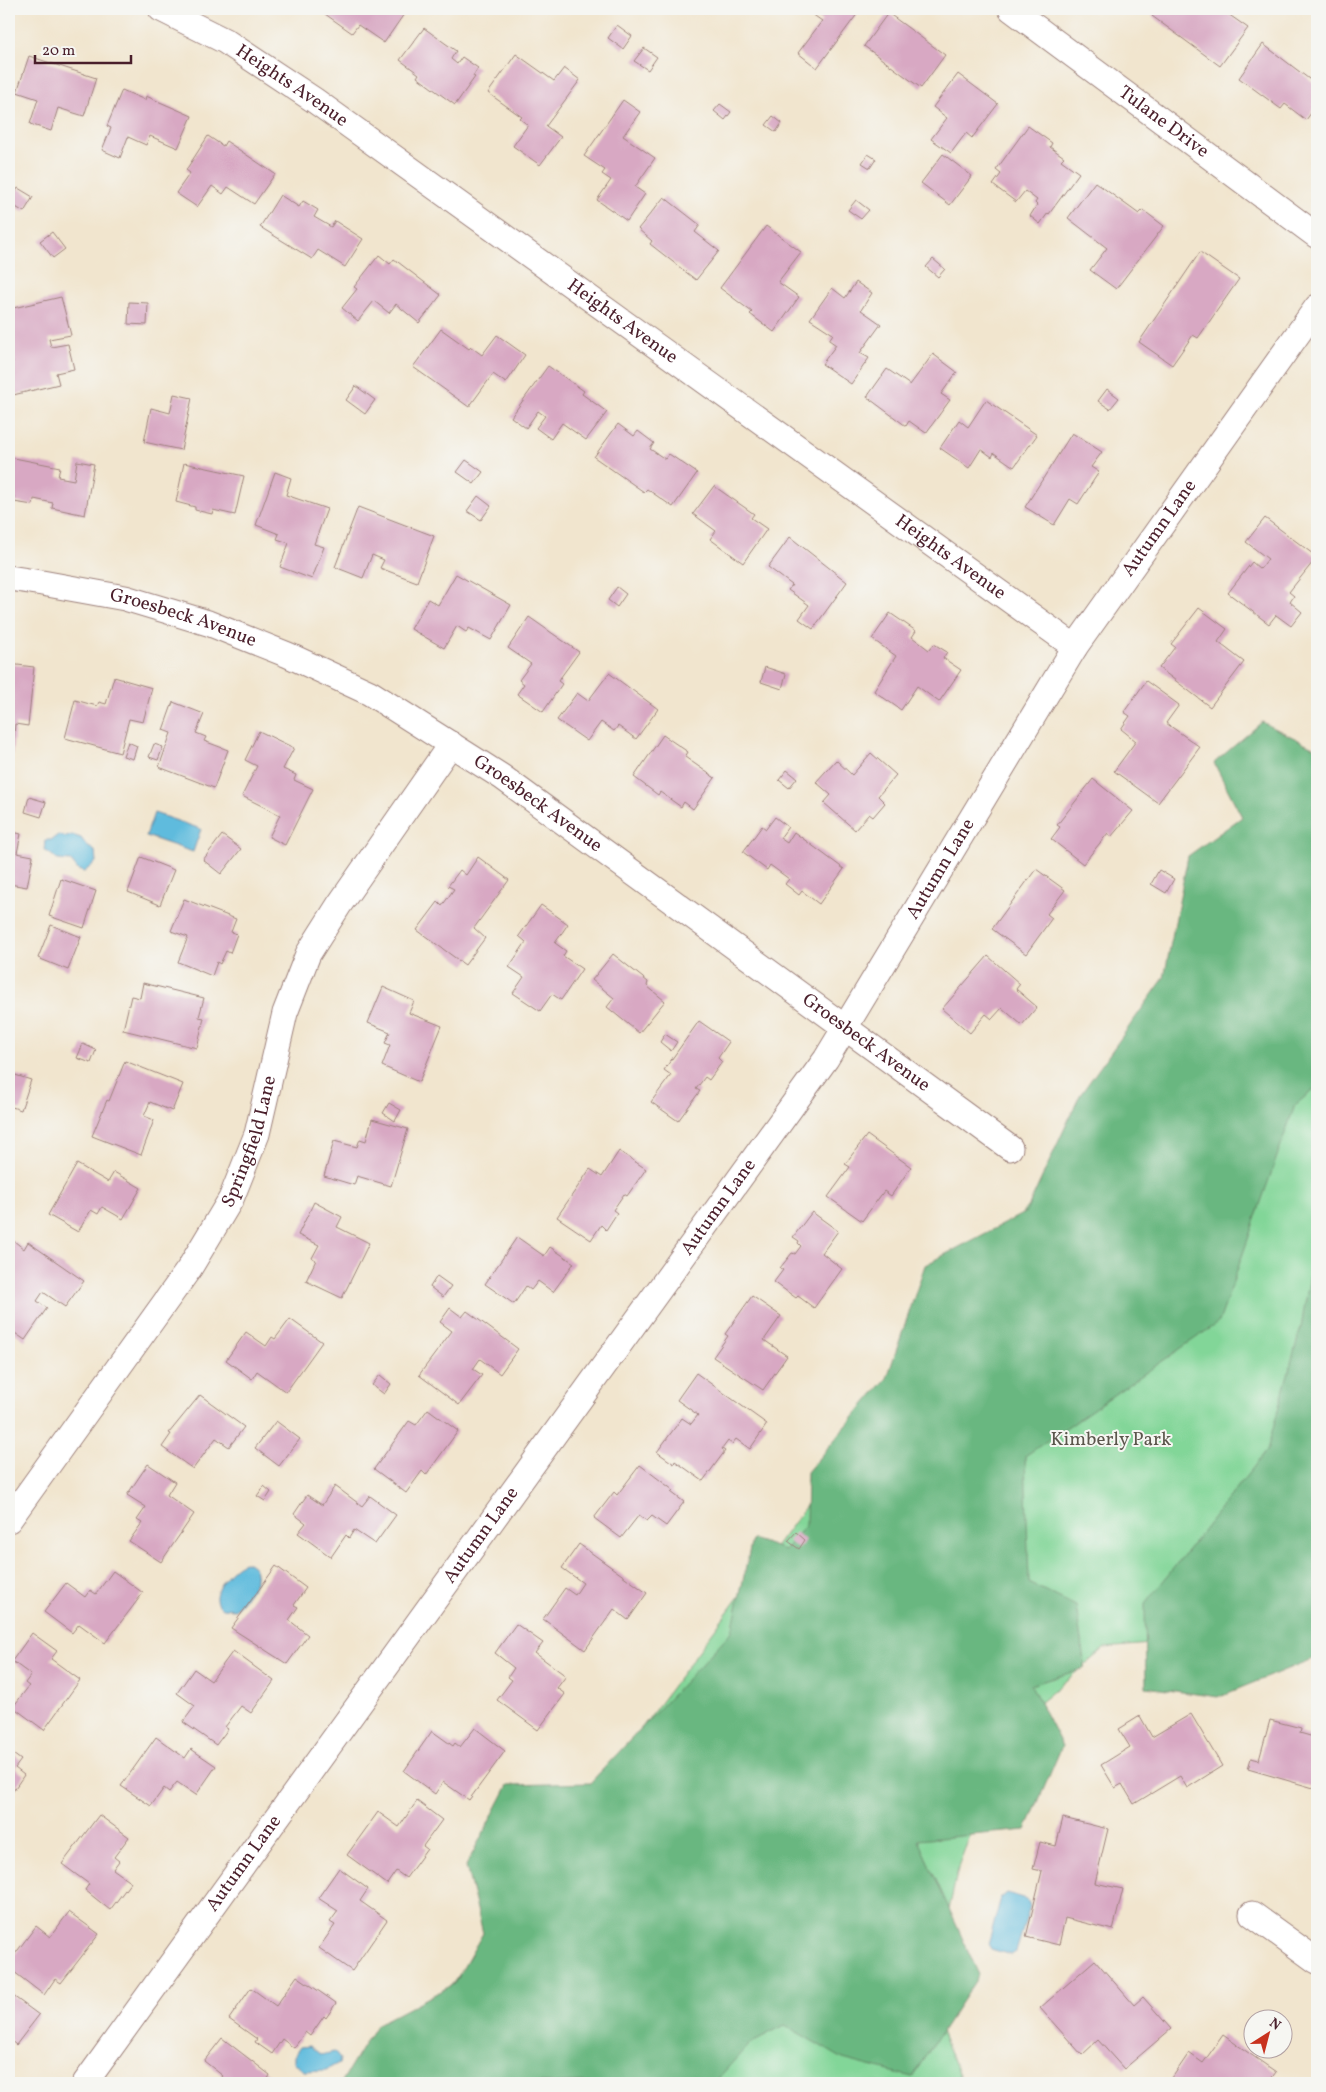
<svg xmlns="http://www.w3.org/2000/svg" width="1326" height="2092" font-family="Vollkorn,serif">
  <style>
    .green { fill: #82d698; stroke: #667a62 }
    .forest { fill: #69b780; stroke: #5a6b56 }
    .water { fill: #5fbbdd; stroke: #546d84 }
    .building { fill: #d8a8c3 }
    .lines { fill: none; stroke-linecap: round; stroke-linejoin: round }
    .street-casing { stroke: #9e827c; stroke-width: 27 }
    .street { stroke: #fff; stroke-width: 25 }
    .labels { text-anchor: middle; dominant-baseline: central; stroke-width: 4; stroke-linejoin: round; paint-order: stroke }
    .street-label { font-size: 19px; fill: #4a1f2b; stroke: #f6f6f2 }
    .park-label { font-size: 19px; fill: #5b564c; stroke: #f6f6f2 }
  </style>
  <rect width="100%" height="100%" fill="#f6f6f2"/>
  <filter id="ink" filterUnits="userSpaceOnUse"><feTurbulence type="fractalNoise" baseFrequency=".02" numOctaves="2"/><feDisplacementMap in="SourceGraphic" scale="10" xChannelSelector="R" yChannelSelector="G"/><feConvolveMatrix kernelMatrix="1 2 1 2 8 2 1 2 1" color-interpolation-filters="sRGB"/></filter>
  <filter id="wash" filterUnits="userSpaceOnUse"><feTurbulence type="fractalNoise" baseFrequency=".0096" numOctaves="4" result="noise"/><feDisplacementMap in="SourceGraphic" scale="20" xChannelSelector="R" yChannelSelector="G"/><feGaussianBlur stdDeviation="1.12" result="paint"/><feColorMatrix in="noise" values="0 0 0 0 0 0 0 0 0 0 0 0 0 0 0 0 0 1.4 0 .05"/><feComposite in="paint" operator="in"/></filter>
  <g filter="url(#wash)">
    <rect width="100%" height="100%" fill="#f1e5ce"/>
    <path class="green" d="M1317,815V1623L1217,1638L1105,1648L1013,1725L959,1864L929,2002L962,2083H379Z"/>
    <g class="forest">
      <path d="M1262,722L1317,749V1087L1295,1105L1219,1322L1025,1456L1029,1583L1076,1606L1085,1668L1031,1685L1062,1746L1026,1830L918,1840L979,1975L912,2077L843,2059L785,2025L750,2043L714,2083H341L376,2025L454,1984L483,1933L466,1866L508,1785L590,1783L732,1631L752,1539L785,1550L806,1525L807,1472L887,1378L925,1265L1026,1212L1080,1095L1164,978L1188,856L1242,817L1214,763Z"/>
      <path d="M1317,1235V1657L1218,1697L1146,1687L1145,1604L1267,1450L1301,1327Z"/>
    </g>
    <g class="water">
      <path d="M154,813L201,829L193,852L146,836Z"/>
      <path d="M58,835L66,837L72,835L81,838L87,846L95,851L96,862L84,872L78,870L71,861L58,860L48,852L44,851L45,840H51Z"/>
      <path d="M246,1562C270,1572 246,1598 235,1609L222,1608C219,1605 216,1603 216,1598C215,1587 235,1563 246,1562Z"/>
      <path d="M1007,1893L1027,1899L1030,1906L1016,1952L1011,1955L991,1949L988,1944L1001,1898Z"/>
      <path d="M310,2046L321,2055L334,2052L340,2059L339,2063L326,2070L304,2071L294,2062V2056L300,2047Z"/>
    </g>
    <g id="blocks">
      <g class="building">
        <path d="M318,9H397L404,14L384,43L358,25L352,33Z"/>
        <path d="M805,9H861L817,68L798,53L822,21Z"/>
        <path d="M1157,9H1221L1248,28L1220,66L1152,16Z"/>
        <path d="M888,13L945,55L921,88L864,46Z"/>
        <path d="M617,25L632,36L623,49L608,38Z"/>
        <path d="M424,28L456,51L451,59L457,64L462,57L478,68L473,76L475,77L455,105L417,77L419,74L400,60Z"/>
        <path d="M1263,44L1317,85V105L1306,120L1285,104L1281,109L1239,78Z"/>
        <path d="M644,48L657,57L648,70L634,61Z"/>
        <path d="M516,54L554,81L564,68L580,80L546,126L561,137L540,165L513,146L528,125L520,119L522,117L488,93Z"/>
        <path d="M29,56L96,78L84,116L58,108L51,131L30,124L38,99L17,92Z"/>
        <path d="M958,74L998,104L972,138L966,133L951,153L931,139L947,118L933,107Z"/>
        <path d="M122,90L145,100L146,96L192,116L178,148L150,136L146,145L128,137L120,158L102,150L111,128L107,126Z"/>
        <path d="M623,100L640,112L623,136L655,158L635,187L645,194L627,221L597,200L611,180L602,174L605,170L584,156Z"/>
        <path d="M720,104L731,112L725,120L714,111Z"/>
        <path d="M773,116L782,123L776,132L766,125Z"/>
        <path d="M1028,126L1052,143L1050,147L1064,157L1061,160L1079,173L1049,214L1048,213L1040,224L1030,216L1037,205L1035,203L1037,200L1025,191L1016,202L993,185L1001,174L996,170Z"/>
        <path d="M208,136L223,146L226,141L275,174L254,204L228,187L223,194L212,186L197,207L176,193L190,173L186,170Z"/>
        <path d="M868,154L876,159L870,168L862,163Z"/>
        <path d="M943,154L972,176L950,205L921,183Z"/>
        <path d="M1095,182L1139,214L1143,210L1164,226L1116,289L1090,270L1107,248L1068,218Z"/>
        <path d="M18,188L33,197L24,212L9,203Z"/>
        <path d="M280,195L299,207L303,201L318,210L314,217L331,227L335,221L363,239L345,267L318,250L312,259L260,227Z"/>
        <path d="M664,197L700,225L695,232L719,251L696,280L650,244L652,241L638,229Z"/>
        <path d="M856,200L869,210L861,219L848,210Z"/>
        <path d="M766,226L801,252L778,282L799,297L774,332L750,314L752,312L720,288Z"/>
        <path d="M52,232L65,249L53,258L40,241Z"/>
        <path d="M1200,252L1239,279L1198,338L1193,335L1172,365L1139,342Z"/>
        <path d="M379,255L390,264L394,259L441,295L419,323L396,304L389,313L374,301L358,321L342,308L357,289L354,287Z"/>
        <path d="M933,259L945,269L938,277L926,267Z"/>
        <path d="M856,282L872,293L861,310L881,324L860,353L869,358L851,384L822,364L836,345L829,340L833,334L810,319L832,288L845,298Z"/>
        <path d="M61,297L71,335L49,339L51,347L68,344L74,369L56,373L59,384L9,396V363L13,362L9,350V309Z"/>
        <path d="M129,302L148,303L147,325L128,324Z"/>
        <path d="M441,329L469,349L471,347L482,355L497,335L525,355L506,383L493,374L469,407L413,367Z"/>
        <path d="M933,354L957,372L941,394L950,400L926,433L909,421L906,426L867,397L887,369L910,385Z"/>
        <path d="M548,366L584,391L582,394L607,412L586,440L562,423L551,439L536,428L545,416L538,411L526,428L511,417Z"/>
        <path d="M356,386L375,400L365,414L346,400Z"/>
        <path d="M1107,389L1119,398L1110,409L1098,401Z"/>
        <path d="M174,394L192,398L181,450L144,442L151,408L170,413Z"/>
        <path d="M986,400L1037,435L1014,467L994,453L992,457L981,449L969,468L940,448L959,420L968,427Z"/>
        <path d="M618,424L634,436L638,431L654,443L650,449L665,459L669,454L697,473L673,507L647,489L644,492L594,457Z"/>
        <path d="M1072,433L1102,452L1091,467L1099,472L1078,504L1070,499L1054,525L1025,507Z"/>
        <path d="M9,457L60,467L58,477L74,480L77,461L94,464L85,515L52,508L53,503L34,499L33,505L14,502V496L9,495Z"/>
        <path d="M466,460L483,472L474,484L457,472Z"/>
        <path d="M184,463L244,476L235,515L213,510L212,514L195,510V507L176,502Z"/>
        <path d="M275,472L291,478L286,495L327,509L314,544L324,547L312,579L280,567L289,543L277,539L279,534L256,525Z"/>
        <path d="M714,486L754,514L751,518L767,529L743,563L710,539L716,531L693,514Z"/>
        <path d="M478,496L491,506L481,520L467,511Z"/>
        <path d="M358,507L434,536L417,582L380,568L384,560L372,555L363,578L335,567Z"/>
        <path d="M1265,518L1317,557L1289,592L1294,596L1290,602L1302,612L1291,626L1276,615L1269,624L1228,593L1252,562L1260,569L1268,559L1246,542Z"/>
        <path d="M790,537L847,582L813,629L799,619L809,605L788,590L792,585L768,567Z"/>
        <path d="M456,574L511,605L491,640L469,628L466,632L457,626L444,648L411,629L428,599L438,605Z"/>
        <path d="M617,587L626,594L617,607L608,600Z"/>
        <path d="M1199,608L1227,629L1218,642L1244,662L1210,707L1159,668L1175,647L1171,644Z"/>
        <path d="M890,613L916,631L912,637L929,650L934,644L947,652L943,658L961,670L939,702L917,686L901,710L874,691L896,656L872,639Z"/>
        <path d="M529,617L579,652L558,681L562,684L543,712L517,694L524,684L519,680L531,664L508,648Z"/>
        <path d="M9,664L34,667L28,726L15,724L12,757H9Z"/>
        <path d="M765,667L786,674L782,689L761,682Z"/>
        <path d="M609,673L658,709L636,739L618,726L614,731L601,722L587,741L557,720L577,693L588,701Z"/>
        <path d="M114,677L152,688L143,722L129,719L120,753L65,738L75,700L97,706L99,702L106,704Z"/>
        <path d="M1146,681L1179,705L1166,723L1200,747L1158,803L1114,771L1136,741L1121,729L1130,716L1124,712Z"/>
        <path d="M173,702L204,714L196,733L206,737L204,741L228,750L214,788L159,767L171,733L163,730Z"/>
        <path d="M259,731L294,748L283,769L296,775L294,780L313,789L285,845L269,837L280,815L242,796L257,766L245,760Z"/>
        <path d="M663,735L688,752L685,757L715,778L693,809L684,802L681,807L660,792L658,795L634,777Z"/>
        <path d="M128,742L137,746L133,759L123,756Z"/>
        <path d="M154,744L163,747L158,760L149,757Z"/>
        <path d="M871,753L896,775L878,796L885,803L873,817L869,814L855,830L824,803L831,795L816,782L836,760L852,775Z"/>
        <path d="M787,770L797,778L789,788L779,780Z"/>
        <path d="M1093,779L1133,811L1111,837L1108,833L1083,864L1051,839L1060,827L1057,825Z"/>
        <path d="M29,797L46,802L41,817L25,812Z"/>
        <path d="M775,817L788,827L780,838L787,843L794,832L844,869L819,904L802,891L799,895L785,884L789,879L770,865L767,870L743,852L762,826L766,829Z"/>
        <path d="M9,831L21,834L17,853L33,856L27,887L9,884Z"/>
        <path d="M222,835L241,849L221,874L203,860Z"/>
        <path d="M141,857L174,870L160,905L128,892Z"/>
        <path d="M478,857L509,880L474,928L485,938L465,965L417,930L438,902L442,906L454,889L448,886L460,870L466,875Z"/>
        <path d="M1036,869L1065,890L1047,914L1052,918L1026,954L992,929Z"/>
        <path d="M1159,870L1174,879L1166,893L1151,884Z"/>
        <path d="M61,879L96,891L84,928L49,916Z"/>
        <path d="M184,899L236,919L231,932L237,934L230,953L226,951L220,964L217,962L212,976L178,962L188,937L171,931Z"/>
        <path d="M541,905L568,924L555,943L566,951L563,956L582,969L561,1000L552,994L540,1011L513,993L524,977L509,967L526,942L519,936Z"/>
        <path d="M51,925L81,937L68,970L38,958Z"/>
        <path d="M613,954L648,982L647,986L665,1001L639,1033L607,1007L614,998L592,980Z"/>
        <path d="M988,956L1020,984L1016,989L1037,1007L1022,1025L1002,1008L992,1019L986,1014L970,1033L942,1009Z"/>
        <path d="M143,983L204,998L199,1017L204,1018L197,1048L123,1030L131,996L140,998Z"/>
        <path d="M383,987L414,1001L409,1013L442,1026L419,1082L382,1066L390,1045L385,1043L390,1032L368,1023Z"/>
        <path d="M699,1021L729,1042L718,1058L722,1062L709,1080L705,1077L696,1089L700,1091L678,1121L651,1102L671,1075L664,1070Z"/>
        <path d="M665,1034L677,1042L671,1051L660,1042Z"/>
        <path d="M83,1044L96,1050L91,1063L77,1058Z"/>
        <path d="M125,1061L183,1084L172,1111L150,1102L144,1116L154,1120L141,1155L92,1136L107,1100L109,1101Z"/>
        <path d="M9,1073L31,1080L21,1110L9,1106Z"/>
        <path d="M389,1103L401,1110L395,1121L383,1113Z"/>
        <path d="M372,1119L408,1129L391,1186L357,1176L354,1185L324,1176L334,1141L357,1147L360,1139L366,1141Z"/>
        <path d="M867,1135L911,1167L891,1196L884,1191L862,1221L828,1197L850,1167L845,1164Z"/>
        <path d="M619,1151L646,1169L627,1196L624,1194L613,1210L617,1213L606,1230L601,1225L591,1240L557,1217L590,1169L602,1177Z"/>
        <path d="M77,1164L108,1182L114,1172L141,1188L123,1219L102,1207L98,1214L91,1210L78,1232L48,1215Z"/>
        <path d="M314,1202L342,1217L337,1227L369,1243L342,1298L306,1281L316,1260L312,1258L319,1245L298,1235Z"/>
        <path d="M812,1212L838,1231L822,1253L842,1269L814,1308L798,1296L796,1298L774,1282L783,1270L780,1268L792,1253L795,1254L801,1246L798,1243L799,1241L793,1237Z"/>
        <path d="M517,1237L544,1256L550,1247L574,1263L553,1292L538,1281L531,1290L526,1286L514,1304L485,1284Z"/>
        <path d="M14,1241L24,1249L28,1242L84,1281L65,1307L43,1292L37,1301L47,1308L25,1340L9,1329V1249Z"/>
        <path d="M437,1276L451,1286L443,1297L430,1287Z"/>
        <path d="M752,1296L781,1316L764,1340L787,1356L763,1390L713,1357L728,1336L725,1334Z"/>
        <path d="M450,1308L462,1317L467,1311L518,1349L500,1374L480,1359L473,1369L482,1375L459,1405L419,1375L452,1331L440,1322Z"/>
        <path d="M290,1319L322,1342L286,1392L257,1371L252,1379L226,1360L246,1332L266,1346L272,1337L275,1339Z"/>
        <path d="M696,1373L767,1424L750,1449L736,1439L732,1444L728,1441L722,1449L725,1451L703,1481L675,1461L674,1464L657,1452L682,1418L691,1424L698,1415L677,1400Z"/>
        <path d="M380,1375L391,1384L384,1394L372,1385Z"/>
        <path d="M200,1395L244,1427L229,1447L216,1438L193,1469L162,1447L171,1434L169,1433Z"/>
        <path d="M428,1409L458,1431L426,1475L422,1471L406,1493L374,1469L409,1421L416,1425Z"/>
        <path d="M276,1421L300,1439L279,1466L255,1448Z"/>
        <path d="M148,1464L175,1482L167,1495L194,1514L161,1562L129,1541L142,1523L137,1520L146,1507L127,1495Z"/>
        <path d="M640,1465L673,1490L671,1492L684,1502L666,1526L652,1516L647,1521L639,1515L621,1538L594,1518L614,1492L617,1495Z"/>
        <path d="M264,1486L271,1492L265,1501L257,1496Z"/>
        <path d="M335,1486L362,1506L370,1496L396,1515L375,1544L354,1530L349,1538L346,1535L331,1557L298,1533L306,1523L294,1514L307,1495L322,1505Z"/>
        <path d="M796,1532L805,1540L799,1549L788,1541Z"/>
        <path d="M579,1544L647,1593L628,1620L614,1609L585,1650L543,1619L565,1588L575,1595L583,1583L562,1568Z"/>
        <path d="M276,1566L306,1588L294,1605L298,1607L289,1620L308,1635L287,1664L231,1628Z"/>
        <path d="M113,1571L143,1593L105,1643L79,1624L72,1633L44,1612L66,1583L85,1597L90,1590L96,1594Z"/>
        <path d="M516,1624L543,1643L535,1653L566,1676L557,1688L565,1694L538,1730L497,1700L512,1680L508,1677L514,1668L495,1653Z"/>
        <path d="M32,1633L57,1651L51,1659L80,1680L44,1730L13,1707L29,1686L25,1683L31,1675L12,1661Z"/>
        <path d="M233,1651L274,1681L251,1713L241,1706L225,1727L228,1729L216,1745L183,1722L195,1706L177,1693L194,1669L211,1681Z"/>
        <path d="M1191,1714L1222,1766L1187,1788L1180,1776L1134,1804L1122,1784L1115,1788L1101,1765L1130,1747L1119,1729L1140,1716L1152,1737Z"/>
        <path d="M1270,1720L1301,1728L1300,1733L1317,1738V1789L1248,1769L1251,1758L1259,1760Z"/>
        <path d="M475,1728L505,1751L469,1800L443,1782L435,1794L404,1771L432,1731L453,1746L455,1743L460,1747Z"/>
        <path d="M156,1737L185,1758L191,1749L216,1766L196,1795L177,1782L169,1792L164,1788L151,1806L121,1786Z"/>
        <path d="M9,1751L21,1760L15,1768L24,1775L9,1797Z"/>
        <path d="M417,1801L442,1820L423,1846L427,1849L406,1878L396,1871L387,1884L347,1855L378,1812L399,1827Z"/>
        <path d="M99,1815L129,1837L114,1857L119,1861L113,1869L131,1882L110,1910L85,1890L89,1884L62,1864Z"/>
        <path d="M1063,1818L1108,1829L1095,1883L1123,1889L1113,1930L1065,1918L1059,1945L1026,1937L1042,1871L1033,1869L1040,1842L1056,1846Z"/>
        <path d="M339,1868L368,1889L360,1901L387,1920L352,1971L319,1948L335,1925L330,1922L338,1911L318,1898Z"/>
        <path d="M69,1912L99,1934L61,1983L55,1979L44,1995L9,1968V1962L36,1926L50,1937Z"/>
        <path d="M1095,1960L1134,2005L1143,1997L1171,2029L1124,2069L1098,2040L1082,2055L1040,2008Z"/>
        <path d="M297,1976L336,2003L326,2018L324,2016L310,2036L305,2032L294,2048L282,2039L272,2054L255,2042L257,2039L229,2019L251,1988L276,2006Z"/>
        <path d="M9,1993L39,2015L16,2045L9,2039Z"/>
        <path d="M1223,2035L1276,2072L1268,2083H1179L1172,2078L1189,2053L1203,2063Z"/>
        <path d="M222,2038L270,2075L268,2079L273,2083H217L223,2076L204,2061Z"/>
      </g>
    </g>
  </g>
  <g filter="url(#ink)">
    <use href="#blocks" fill-opacity="0" stroke="#9e827c" stroke-width="1"/>
    <g class="lines">
      <g class="street-casing">
        <g id="street">
          <path id="s1" d="M161,9L225,41L314,100L1075,647"/>
          <path id="s2" d="M1011,9L1317,236"/>
          <path id="s3" d="M9,578L42,583L125,598L208,623L288,655L370,693L502,777L1010,1148"/>
          <path id="s4" d="M9,1520L189,1269L231,1199L257,1134L285,1013L308,954L339,905L451,744"/>
          <path d="M1252,1914L1317,1961"/>
          <path id="s5" d="M85,2083L826,1059L1075,647L1317,307"/>
        </g>
      </g>
      <use href="#street" class="street"/>
    </g>
  </g>
  <g class="labels">
    <g class="street-label">
      <text stroke="none"><textPath href="#s1" startOffset="152">Heights Avenue</textPath></text>
      <text stroke="none"><textPath href="#s2" startOffset="190">Tulane Drive</textPath></text>
      <text stroke="none"><textPath href="#s1" startOffset="558">Heights Avenue</textPath></text>
      <text stroke="none"><textPath href="#s5" startOffset="1891">Autumn Lane</textPath></text>
      <text stroke="none"><textPath href="#s1" startOffset="962">Heights Avenue</textPath></text>
      <text stroke="none"><textPath href="#s3" startOffset="179">Groesbeck Avenue</textPath></text>
      <text stroke="none"><textPath href="#s3" startOffset="582">Groesbeck Avenue</textPath></text>
      <text stroke="none"><textPath href="#s5" startOffset="1486">Autumn Lane</textPath></text>
      <text stroke="none"><textPath href="#s3" startOffset="988">Groesbeck Avenue</textPath></text>
      <text stroke="none"><textPath href="#s4" startOffset="451">Springfield Lane</textPath></text>
      <text stroke="none"><textPath href="#s5" startOffset="1081">Autumn Lane</textPath></text>
      <text stroke="none"><textPath href="#s5" startOffset="676">Autumn Lane</textPath></text>
      <text stroke="none"><textPath href="#s5" startOffset="271">Autumn Lane</textPath></text>
    </g>
    <g class="park-label">
      <text x="1111" y="1440">Kimberly Park</text>
    </g>
  </g>
  <rect width="1326" height="2092" fill="none" stroke="#f6f6f2" stroke-width="30"/>
  <g transform="translate(1268 2034) rotate(36)"><circle r="24" fill="#f6f6f2" stroke="#b1a0a2"/>
  <path d="M0-4L9 19L0 12L-9 19Z" fill="#c8321e"/>
  <text y="-8" font-size="14" font-weight="bold" text-anchor="middle" fill="#4a1f2b">N</text>
  </g>
  <path d="M35 55v8h96v-8" fill="none" stroke="#4a1f2b" stroke-width="2.5"/>
  <text x="42" y="55" font-size="15" fill="#4a1f2b" stroke="#f6f6f2" stroke-width="4" paint-order="stroke">20 m</text>
</svg>
